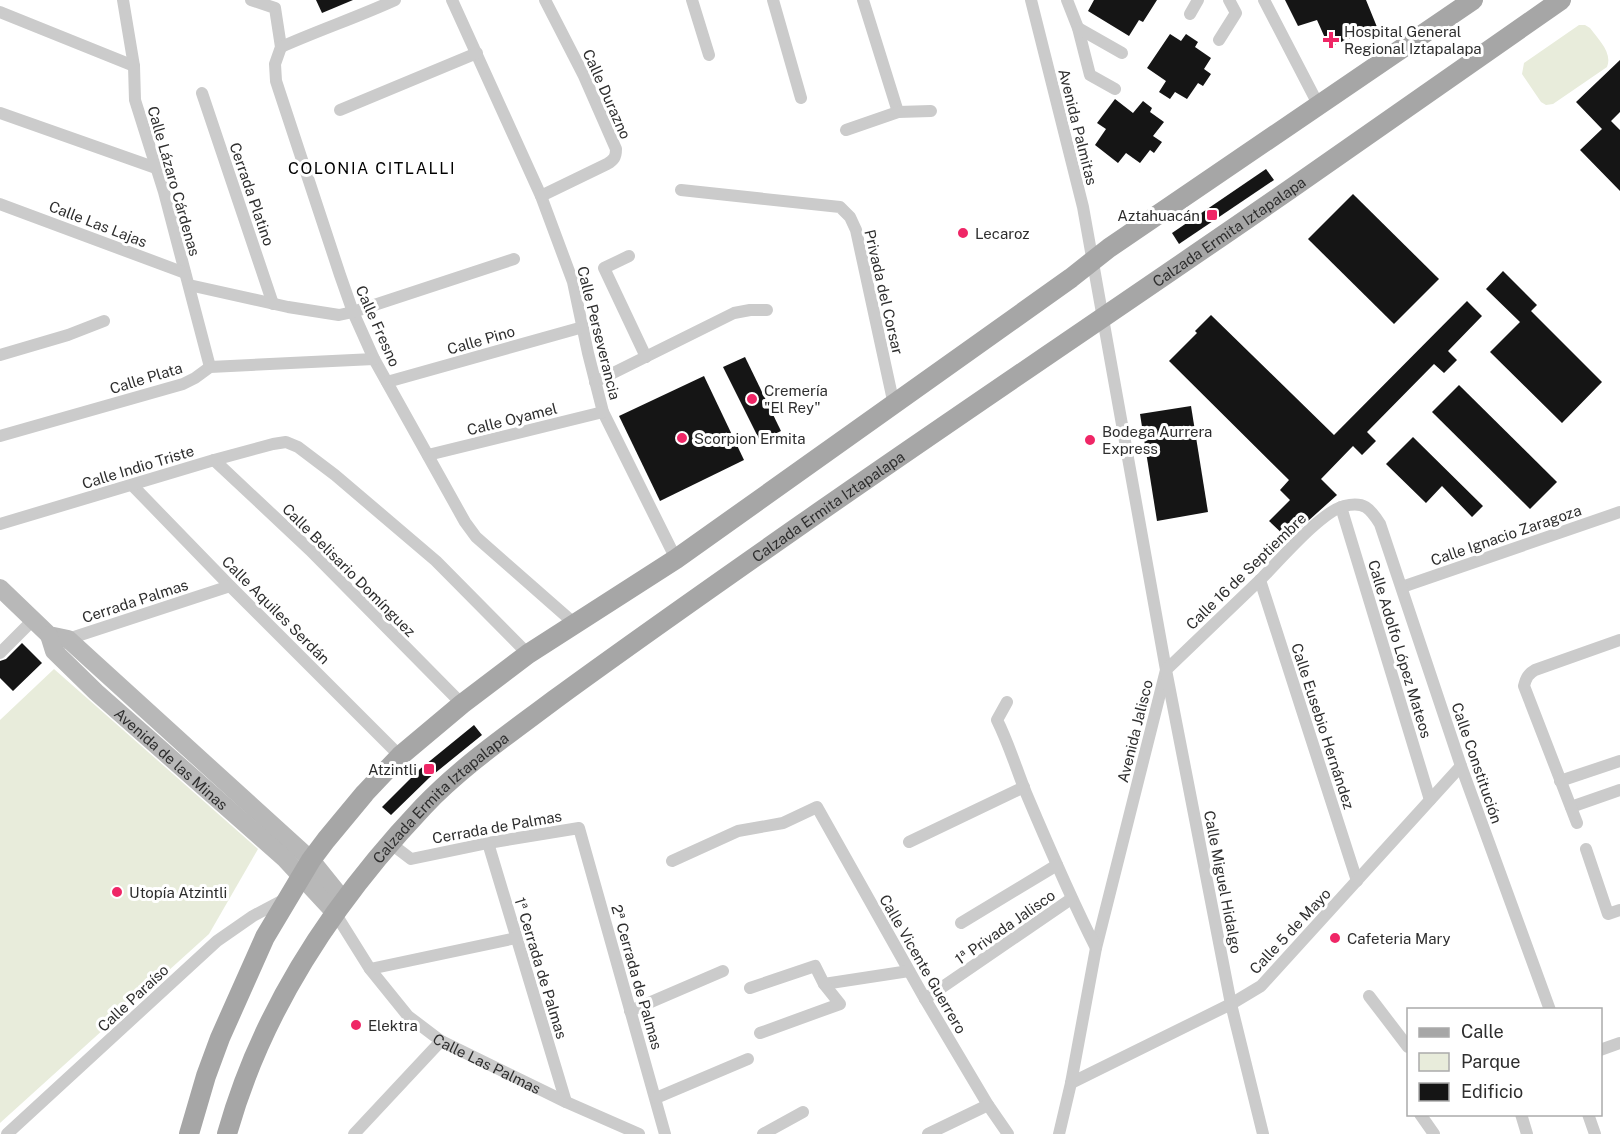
<svg xmlns="http://www.w3.org/2000/svg" width="1620" height="1134" font-family="'Public Sans',sans-serif">
  <style>
    .green { fill: #e8ecdb }
    .building { fill: #151515 }
    .lines { fill: none; stroke-linecap: round; stroke-linejoin: round }
    .street { stroke: #cbcbcb; stroke-width: 12 }
    .secondary { stroke: #b8b8b8; stroke-width: 18 }
    .primary { stroke: #a6a6a6; stroke-width: 20 }
    .poi-dot { fill: #ef2666; stroke: #fff; stroke-width: 2 }
    .labels { text-anchor: middle; dominant-baseline: central; stroke-width: 6; stroke-linejoin: round; paint-order: stroke }
    .poi-label { font-size: 15px; fill: #2e2e2e; stroke: #fff; text-anchor: start }
    .street-label { font-size: 15px; fill: #2e2e2e; stroke: #fff }
    .neighbourhood-label { font-size: 16px; letter-spacing: 1.5px; fill: #000; stroke: #fff }
  </style>
  <rect width="100%" height="100%" fill="#fff"/>
  <g class="green">
    <path d="M1579,25H1585L1590,28C1598,39 1613,53 1607,67L1553,104L1546,105L1541,102L1522,74L1524,63Z"/>
    <path d="M54,669L258,849L209,934L0,1123V720Z"/>
  </g>
  <g class="building">
    <path d="M316,0H353L322,13Z"/>
    <path d="M1094,0H1157L1143,22L1139,20L1129,36L1088,11Z"/>
    <path d="M1285,0H1366L1377,27L1329,47L1317,20L1298,26Z"/>
    <path d="M1170,34L1181,41L1186,34L1198,42L1195,47L1211,58L1204,69L1211,74L1203,86L1198,83L1187,99L1175,92L1170,99L1159,92L1166,81L1147,68Z"/>
    <path d="M1620,60V112L1611,121L1620,130V191L1580,150L1602,129L1576,102Z"/>
    <path d="M1115,99L1133,113L1143,101L1152,108L1150,112L1164,122L1153,136L1162,142L1154,153L1150,150L1140,163L1126,153L1118,163L1095,145L1106,129L1097,123Z"/>
    <path d="M1266,169L1274,180L1179,244L1172,233Z"/>
    <path d="M1353,194L1439,279L1394,324L1308,239Z"/>
    <path d="M1503,271L1537,305L1531,311L1602,382L1562,423L1490,352L1520,322L1486,289Z"/>
    <path d="M1467,301L1482,316L1448,351L1457,360L1444,373L1434,364L1367,432L1376,441L1362,455L1353,446L1321,479L1337,495L1288,539L1269,521L1290,500L1280,490L1289,480L1169,361L1197,333L1195,331L1211,315L1334,435Z"/>
    <path d="M745,357L781,431L760,441L723,367Z"/>
    <path d="M704,376L744,460L660,501L619,416Z"/>
    <path d="M1459,385L1557,482L1530,509L1432,412Z"/>
    <path d="M1191,406L1208,512L1157,521L1140,414Z"/>
    <path d="M1413,437L1483,506L1472,517L1442,486L1426,503L1386,464Z"/>
    <path d="M22,643L42,663L13,691L0,678V661L6,659Z"/>
    <path d="M474,725L482,735L429,778L391,815L382,807L420,769Z"/>
  </g>
  <g class="lines">
    <g class="street">
      <path d="M123,0L134,66L135,100L164,192L210,367"/>
      <path d="M251,0L275,8L281,47L275,64L276,81L340,275L353,312L374,359L465,522L476,537L575,624"/>
      <path d="M452,0L541,196L573,282L588,353L603,412L676,559"/>
      <path d="M692,0L709,55"/>
      <path d="M773,0L801,98"/>
      <path d="M863,0L898,112"/>
      <path d="M1031,0L1083,207L1166,670L1096,948L1071,1083L1059,1134"/>
      <path d="M1067,0L1078,28L1090,75L1115,89"/>
      <path d="M1264,0L1319,106"/>
      <path d="M0,12L134,66"/>
      <path d="M1190,14L1198,0"/>
      <path d="M1078,28L1122,53"/>
      <path d="M1219,40L1236,13L1229,0"/>
      <path d="M281,47C319,30 358,17 395,0"/>
      <path d="M202,93L273,304"/>
      <path d="M340,110L477,53"/>
      <path d="M0,113L156,168"/>
      <path d="M846,130L898,112L931,111"/>
      <path d="M681,190L840,207L850,217L856,230L894,405"/>
      <path d="M541,196L607,164C614,160 616,157 616,149L584,76L545,0"/>
      <path d="M0,204L185,273"/>
      <path d="M629,256L604,268L646,357"/>
      <path d="M189,285L288,307L339,315L353,312L514,259"/>
      <path d="M0,355L68,335L104,321"/>
      <path d="M387,382L583,327"/>
      <path d="M595,382L734,313L750,310H767"/>
      <path d="M0,436L183,384L195,378L210,367L374,359"/>
      <path d="M428,455L603,412"/>
      <path d="M214,460L310,550L462,704"/>
      <path d="M132,485L230,586L400,756"/>
      <path d="M1341,507L1430,800"/>
      <path d="M0,524L214,460L273,444L286,442L298,447L335,475L436,561L528,654"/>
      <path d="M1260,580L1357,881"/>
      <path d="M1402,587L1620,512"/>
      <path d="M64,643L68,639L230,586"/>
      <path d="M0,653L33,620"/>
      <path d="M1007,702L997,720C1009,744 1016,768 1026,793C1048,845 1070,897 1096,948"/>
      <path d="M1560,781L1620,761"/>
      <path d="M1571,807L1620,790"/>
      <path d="M1577,823L1524,686C1526,678 1528,674 1535,670L1620,640"/>
      <path d="M909,842L1024,787"/>
      <path d="M390,843L411,859L488,843L579,828L665,1134"/>
      <path d="M488,843L566,1102"/>
      <path d="M1586,849L1608,914L1620,910"/>
      <path d="M672,861L738,831L783,823L817,807L925,999L988,1105L1008,1134"/>
      <path id="s1" d="M335,913L370,969L408,1016L441,1041L566,1102L639,1134"/>
      <path d="M961,923L1057,865"/>
      <path d="M370,969L516,938"/>
      <path d="M824,984L909,971"/>
      <path d="M750,988L815,966L824,984L840,1004L760,1033"/>
      <path d="M1369,996L1408,1047"/>
      <path d="M925,999L1071,899"/>
      <path d="M630,1011L723,971"/>
      <path d="M1600,1050L1620,1043"/>
      <path d="M1071,1083L1231,1004L1261,986L1461,766"/>
      <path d="M656,1098L748,1059"/>
      <path d="M1420,1114L1434,1134"/>
      <path d="M1521,1114L1527,1134"/>
      <path d="M1588,1114L1595,1134"/>
      <path d="M7,1134L217,941L253,916L287,898"/>
      <path d="M354,1134L441,1041"/>
      <path d="M763,1134L803,1112"/>
      <path d="M928,1134L988,1105"/>
      <path d="M1263,1134L1231,1004L1166,670C1198,639 1230,609 1262,578C1280,560 1321,512 1344,506C1364,501 1370,508 1380,524L1461,766L1550,1010"/>
    </g>
    <g class="secondary">
      <path d="M0,588L49,635L68,639L91,660L311,860L344,901"/>
      <path id="s2" d="M49,635L54,651L96,692L284,858L335,913"/>
    </g>
    <g class="primary">
      <path d="M189,1134L206,1076L220,1038L265,937L311,860L326,840L365,793L400,756L462,704L528,654L676,559L1071,278L1109,248L1473,0"/>
      <path id="s3" d="M227,1134C262,1009 334,901 423,807C462,766 509,734 554,700C636,640 719,582 802,524C964,411 1127,302 1289,190C1380,127 1470,63 1561,0"/>
    </g>
  </g>
  <g class="poi-dot">
    <path d="M1328 31h6v6h6v6h-6v6h-6v-6h-6v-6h6z"/>
    <rect x="1206" y="209" width="12" height="12" rx="3"/>
    <circle cx="963" cy="233" r="6"/>
    <circle cx="752" cy="399" r="6"/>
    <circle cx="682" cy="438" r="6"/>
    <circle cx="1090" cy="440" r="6"/>
    <rect x="423" y="763" width="12" height="12" rx="3"/>
    <circle cx="117" cy="892" r="6"/>
    <circle cx="1335" cy="938" r="6"/>
    <circle cx="356" cy="1025" r="6"/>
  </g>
  <g class="labels">
    <g class="poi-label">
      <text x="1344" y="31">Hospital General<tspan x="1344" dy="17">Regional Iztapalapa</tspan></text>
      <text x="1200" y="215" text-anchor="end">Aztahuacán</text>
      <text x="975" y="233">Lecaroz</text>
      <text x="764" y="390">Cremería<tspan x="764" dy="17">"El Rey"</tspan></text>
      <text x="1102" y="431">Bodega Aurrera<tspan x="1102" dy="17">Express</tspan></text>
      <text x="694" y="438">Scorpion Ermita</text>
      <text x="417" y="769" text-anchor="end">Atzintli</text>
      <text x="129" y="892">Utopía Atzintli</text>
      <text x="1347" y="938">Cafeteria Mary</text>
      <text x="368" y="1025">Elektra</text>
    </g>
    <g class="street-label">
      <text transform="translate(607 94) rotate(66)">Calle Durazno</text>
      <text transform="translate(1078 127) rotate(76)">Avenida Palmitas</text>
      <text transform="translate(174 181) rotate(74)">Calle Lázaro Cárdenas</text>
      <text transform="translate(252 194) rotate(71)">Cerrada Platino</text>
      <text transform="translate(98 224) rotate(21)">Calle Las Lajas</text>
      <text stroke="none"><textPath href="#s3" startOffset="1376">Calzada Ermita Iztapalapa</textPath></text>
      <text transform="translate(884 292) rotate(77)">Privada del Corsar</text>
      <text transform="translate(378 326) rotate(66)">Calle Fresno</text>
      <text transform="translate(599 333) rotate(76)">Calle Perseverancia</text>
      <text transform="translate(481 340) rotate(-16)">Calle Pino</text>
      <text transform="translate(146 378) rotate(-17)">Calle Plata</text>
      <text transform="translate(512 419) rotate(-14)">Calle Oyamel</text>
      <text transform="translate(138 467) rotate(-17)">Calle Indio Triste</text>
      <text stroke="none"><textPath href="#s3" startOffset="890">Calzada Ermita Iztapalapa</textPath></text>
      <text transform="translate(1506 535) rotate(-19)">Calle Ignacio Zaragoza</text>
      <text transform="translate(349 570) rotate(45)">Calle Belisario Domínguez</text>
      <text transform="translate(1246 571) rotate(-44)">Calle 16 de Septiembre</text>
      <text transform="translate(135 601) rotate(-18)">Cerrada Palmas</text>
      <text transform="translate(276 610) rotate(45)">Calle Aquiles Serdán</text>
      <text transform="translate(1400 649) rotate(73)">Calle Adolfo López Mateos</text>
      <text transform="translate(1323 726) rotate(72)">Calle Eusebio Hernández</text>
      <text transform="translate(1135 731) rotate(-76)">Avenida Jalisco</text>
      <text stroke="none"><textPath href="#s2" startOffset="176">Avenida de las Minas</textPath></text>
      <text transform="translate(1477 763) rotate(71)">Calle Constitución</text>
      <text stroke="none"><textPath href="#s3" startOffset="404">Calzada Ermita Iztapalapa</textPath></text>
      <text transform="translate(497 827) rotate(-10)">Cerrada de Palmas</text>
      <text transform="translate(1223 882) rotate(79)">Calle Miguel Hidalgo</text>
      <text transform="translate(1005 927) rotate(-35)">1ª Privada Jalisco</text>
      <text transform="translate(1290 931) rotate(-47)">Calle 5 de Mayo</text>
      <text transform="translate(923 964) rotate(60)">Calle Vicente Guerrero</text>
      <text transform="translate(541 968) rotate(73)">1ª Cerrada de Palmas</text>
      <text transform="translate(637 977) rotate(74)">2ª Cerrada de Palmas</text>
      <text transform="translate(133 998) rotate(-43)">Calle Paraíso</text>
      <text stroke="none"><textPath href="#s1" startOffset="219">Calle Las Palmas</textPath></text>
    </g>
    <g class="neighbourhood-label">
      <text x="372" y="168">COLONIA CITLALLI</text>
    </g>
  </g>
  <rect x="1407" y="1008" width="195" height="108" fill="#ffffff" stroke="#ababab" stroke-width="1.5"/>
  <rect x="1419" y="1028" width="30" height="9" fill="#a6a6a6" stroke="#ababab" stroke-width="1.5"/>
  <text x="1461" y="1038" font-size="18" fill="#2e2e2e">Calle</text>
  <rect x="1419" y="1053" width="30" height="18" fill="#e8ecdb" stroke="#ababab" stroke-width="1.5"/>
  <text x="1461" y="1068" font-size="18" fill="#2e2e2e">Parque</text>
  <rect x="1419" y="1083" width="30" height="18" fill="#151515" stroke="#ababab" stroke-width="1.5"/>
  <text x="1461" y="1098" font-size="18" fill="#2e2e2e">Edificio</text>
</svg>
